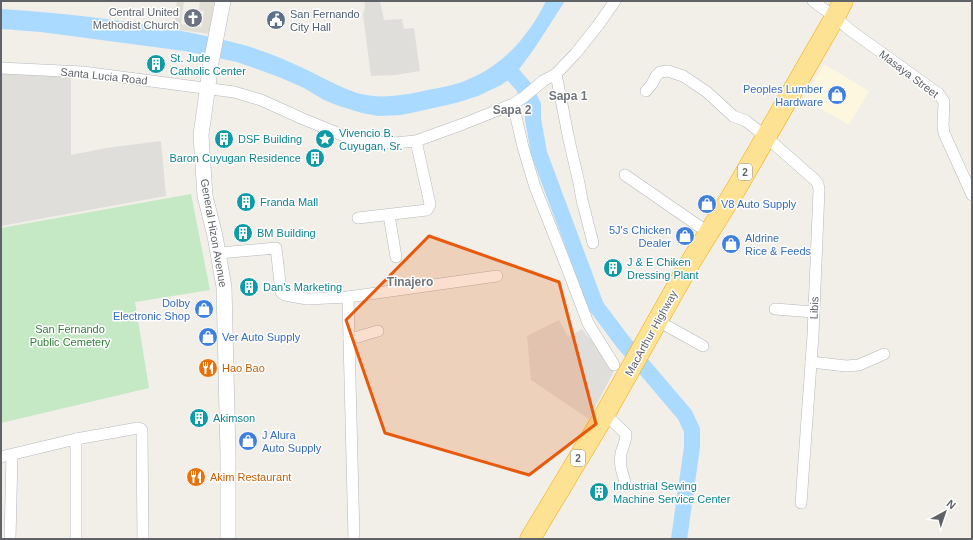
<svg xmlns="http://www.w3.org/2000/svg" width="973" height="540" font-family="Arial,sans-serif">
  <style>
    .commercial { fill: #fef7e0 }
    .industrial { fill: #e0deda }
    .education { fill: #e1ded6 }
    .green { fill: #c5e8c5 }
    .water { fill: #aadaff }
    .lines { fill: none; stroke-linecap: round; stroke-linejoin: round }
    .river { stroke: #aadaff; stroke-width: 16 }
    .street-casing { stroke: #b5b8bc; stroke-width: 12 }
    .secondary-casing { stroke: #b6babf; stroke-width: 16 }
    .highway-casing { stroke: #f9ab00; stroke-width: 21 }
    .street { stroke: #fff; stroke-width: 11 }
    .secondary { stroke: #fff; stroke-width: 15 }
    .highway { stroke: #fde293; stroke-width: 20 }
    .marked { fill: #e8590c; fill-opacity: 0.2; stroke: #e8590c; stroke-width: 3; stroke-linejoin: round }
    .labels { text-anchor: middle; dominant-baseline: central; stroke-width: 3; stroke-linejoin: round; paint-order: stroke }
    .shield { fill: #fff; stroke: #8f9295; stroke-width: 1 }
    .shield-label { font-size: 10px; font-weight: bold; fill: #5f6368 }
    .worship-label { font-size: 11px; fill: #5b616d; stroke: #fff; text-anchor: end }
    .service-label { font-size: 11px; fill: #4e5e75; stroke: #fff; text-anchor: start }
    .culture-label { font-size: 11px; fill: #0d838f; stroke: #fff; text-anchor: start }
    .street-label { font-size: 11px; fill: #5f6368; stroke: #fff }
    .shop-label { font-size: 11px; fill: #366cbe; stroke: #fff; text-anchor: start }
    .park-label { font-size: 11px; fill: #348238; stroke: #fff }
    .food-label { font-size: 11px; fill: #c56008; stroke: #fff; text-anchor: start }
    .neighbourhood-label { font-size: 12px; font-weight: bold; fill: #70757a; stroke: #fff }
  </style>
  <rect width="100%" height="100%" fill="#f1efe8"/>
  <path class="commercial" d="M824,64L869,91L849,125L804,99Z"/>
  <g class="industrial">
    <path d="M364,1H380L384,20L402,19L404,29L414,28L420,71L396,75L371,76L363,15L365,6Z"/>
    <path d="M1,69L71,73V155L106,148L161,141L166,196L1,226Z"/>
    <path d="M559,320L568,337L582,329L615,369L589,419L531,380L527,336Z"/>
  </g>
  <path class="education" d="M177,1H184L181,24L202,27L204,11L199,10L200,1H214L210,34L173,29Z"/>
  <path class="green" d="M191,194L210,290L135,302L149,388L1,423V228Z"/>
  <path class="water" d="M546,1H565L534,49L523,64L514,76L501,85L478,96L456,103L402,115L378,116L362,113L339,106L324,100L304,88L279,77L237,62L184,51L41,32L1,29V9C76,14 155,23 228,41C255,47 282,58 307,70C324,78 339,87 357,93C377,99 399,96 419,92C436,88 454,86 469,79C504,65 530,34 546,1Z"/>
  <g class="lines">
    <path class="river" d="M508,69L523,86L533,105V119L539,153L596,306L623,342L685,415L692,430V447L679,539"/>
    <g class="street-casing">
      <g id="street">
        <path d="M813,1L835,17L850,30L939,94L944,102L943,125L944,133L972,195"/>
        <path d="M1,68L83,72L234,92L261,100L301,118L347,137L379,142L394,143L416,141L463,124L513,104L524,97L543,81L556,74L576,53L599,24L615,1"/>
        <path d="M556,74L569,140L579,183L582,200L593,243"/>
        <path d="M646,91L652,84L656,76L660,72L668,71L683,76L707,92L733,116L746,121L765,136L815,180L818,184L819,190L813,335L801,503"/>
        <path d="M513,104L523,147L535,187L564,260L588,323L614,365"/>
        <path d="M625,175L709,233"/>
        <path d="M389,215L396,257"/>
        <path d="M358,218L427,210L429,207L430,204L416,141"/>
        <path d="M219,253L276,248L277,256L281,292L285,295L307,299L348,297L497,276"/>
        <path d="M348,297L349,338L354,539"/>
        <path d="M775,309L814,312"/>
        <path d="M658,321L703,346"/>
        <path d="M349,338L358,337L364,335L378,331"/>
        <path d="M811,362L846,366L859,365L884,354"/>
        <path d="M605,414L626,434C626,441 623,447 621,453C619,464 622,472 625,482"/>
        <path d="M76,439V539"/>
        <path d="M1,457L76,439L138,428L141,429L142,431L143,539"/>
        <path d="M10,539L12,455"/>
      </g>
    </g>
    <g class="secondary-casing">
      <path id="secondary" d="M223,1L211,63L201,135L205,196L215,236L224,287L228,455V539"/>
    </g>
    <g class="highway-casing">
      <path id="highway" d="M530,539L605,414L690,263L736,189L835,17L843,1"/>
    </g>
    <use href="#street" class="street"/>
    <use href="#secondary" class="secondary"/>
    <use href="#highway" class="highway"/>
  </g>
  <path class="marked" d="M429,236L559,282L596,424L529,475L385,433L346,320Z"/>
  <defs>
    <g id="church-disc" transform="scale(1)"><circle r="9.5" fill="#6b7280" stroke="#fff"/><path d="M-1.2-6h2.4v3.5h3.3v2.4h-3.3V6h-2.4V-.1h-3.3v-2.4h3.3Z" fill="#fff"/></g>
    <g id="civic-disc" transform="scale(1)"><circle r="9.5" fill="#5c6f8a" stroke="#fff"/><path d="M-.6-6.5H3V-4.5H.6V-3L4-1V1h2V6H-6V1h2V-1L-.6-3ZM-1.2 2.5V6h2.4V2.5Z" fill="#fff"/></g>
    <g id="building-disc" transform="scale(1)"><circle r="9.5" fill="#0f9aa8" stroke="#fff"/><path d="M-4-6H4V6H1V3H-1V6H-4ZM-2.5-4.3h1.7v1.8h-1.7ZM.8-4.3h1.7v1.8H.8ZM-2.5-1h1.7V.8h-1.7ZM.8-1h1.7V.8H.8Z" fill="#fff"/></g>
    <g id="shop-disc" transform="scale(1)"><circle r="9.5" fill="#3f7fe0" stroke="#fff"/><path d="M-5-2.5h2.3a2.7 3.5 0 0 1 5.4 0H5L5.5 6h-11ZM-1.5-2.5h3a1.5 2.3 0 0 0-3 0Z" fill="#fff"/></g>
    <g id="sight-disc" transform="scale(1)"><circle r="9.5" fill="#0f9aa8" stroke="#fff"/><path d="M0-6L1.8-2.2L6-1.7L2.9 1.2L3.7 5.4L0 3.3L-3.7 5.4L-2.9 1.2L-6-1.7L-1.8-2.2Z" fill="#fff"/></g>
    <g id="restaurant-disc" transform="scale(1)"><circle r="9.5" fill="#e8710a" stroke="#fff"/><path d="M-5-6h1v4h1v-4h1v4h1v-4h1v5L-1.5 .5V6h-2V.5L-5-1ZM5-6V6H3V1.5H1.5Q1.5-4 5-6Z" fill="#fff"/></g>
  </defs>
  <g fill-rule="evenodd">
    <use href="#church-disc" x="193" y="18"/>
    <use href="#civic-disc" x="276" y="20"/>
    <use href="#building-disc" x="156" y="64"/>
    <use href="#shop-disc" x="837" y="95"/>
    <use href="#building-disc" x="224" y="139"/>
    <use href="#sight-disc" x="325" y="139"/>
    <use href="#building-disc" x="315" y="158"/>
    <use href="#building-disc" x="246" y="202"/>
    <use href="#shop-disc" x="707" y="204"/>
    <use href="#building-disc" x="243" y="233"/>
    <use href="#shop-disc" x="685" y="236"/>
    <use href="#shop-disc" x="731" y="244"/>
    <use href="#building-disc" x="613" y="268"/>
    <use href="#building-disc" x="249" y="287"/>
    <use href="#shop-disc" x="204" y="309"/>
    <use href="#shop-disc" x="208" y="337"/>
    <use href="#restaurant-disc" x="208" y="368"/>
    <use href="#building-disc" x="199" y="418"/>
    <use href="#shop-disc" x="248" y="441"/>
    <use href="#restaurant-disc" x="196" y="477"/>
    <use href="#building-disc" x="599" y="492"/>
  </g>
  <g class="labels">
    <g class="shield">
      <rect x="738" y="164" width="14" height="16" rx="3"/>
      <rect x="571" y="450" width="14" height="16" rx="3"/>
    </g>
    <g class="shield-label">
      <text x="745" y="172">2</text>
      <text x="578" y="458">2</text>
    </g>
    <g class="worship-label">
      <text x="179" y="12">Central United<tspan x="179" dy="13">Methodist Church</tspan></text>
    </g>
    <g class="service-label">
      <text x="290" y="14">San Fernando<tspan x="290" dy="13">City Hall</tspan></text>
    </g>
    <g class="culture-label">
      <text x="170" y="58">St. Jude<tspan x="170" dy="13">Catholic Center</tspan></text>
      <text x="339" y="133">Vivencio B.<tspan x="339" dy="13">Cuyugan, Sr.</tspan></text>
      <text x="238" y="139">DSF Building</text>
      <text x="301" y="158" text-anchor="end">Baron Cuyugan Residence</text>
      <text x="260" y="202">Franda Mall</text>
      <text x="257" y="233">BM Building</text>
      <text x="627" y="262">J &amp; E Chiken<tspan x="627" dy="13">Dressing Plant</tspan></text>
      <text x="263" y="287">Dan's Marketing</text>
      <text x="213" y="418">Akimson</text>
      <text x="613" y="486">Industrial Sewing<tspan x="613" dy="13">Machine Service Center</tspan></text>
    </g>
    <g class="street-label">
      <text transform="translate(909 74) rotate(37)">Masaya Street</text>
      <text transform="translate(104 76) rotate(6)">Santa Lucia Road</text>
      <text transform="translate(214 233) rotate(80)">General Hizon Avenue</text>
      <text transform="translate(814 308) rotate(-88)">Libis</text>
      <text transform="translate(651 333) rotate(-61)">MacArthur Highway</text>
    </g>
    <g class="shop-label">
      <text x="823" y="89" text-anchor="end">Peoples Lumber<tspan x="823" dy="13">Hardware</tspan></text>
      <text x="721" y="204">V8 Auto Supply</text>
      <text x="671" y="230" text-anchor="end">5J's Chicken<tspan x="671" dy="13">Dealer</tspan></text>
      <text x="745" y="238">Aldrine<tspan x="745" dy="13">Rice &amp; Feeds</tspan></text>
      <text x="190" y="303" text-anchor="end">Dolby<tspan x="190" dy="13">Electronic Shop</tspan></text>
      <text x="222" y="337">Ver Auto Supply</text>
      <text x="262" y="435">J Alura<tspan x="262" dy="13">Auto Supply</tspan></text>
    </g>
    <g class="park-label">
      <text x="70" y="329">San Fernando<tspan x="70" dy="13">Public Cemetery</tspan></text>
    </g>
    <g class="food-label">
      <text x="222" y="368">Hao Bao</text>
      <text x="210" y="477">Akim Restaurant</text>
    </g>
    <g class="neighbourhood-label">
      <text x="568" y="96">Sapa 1</text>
      <text x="512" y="110">Sapa 2</text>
      <text x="410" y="282">Tinajero</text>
    </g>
  </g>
  <rect width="973" height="540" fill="none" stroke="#5f6368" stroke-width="4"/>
  <g transform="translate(945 512) rotate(40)" stroke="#ffffff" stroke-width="3" paint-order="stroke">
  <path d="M0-3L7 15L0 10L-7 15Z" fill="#5f6368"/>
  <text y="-6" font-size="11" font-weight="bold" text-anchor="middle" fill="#5f6368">N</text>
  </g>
</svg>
